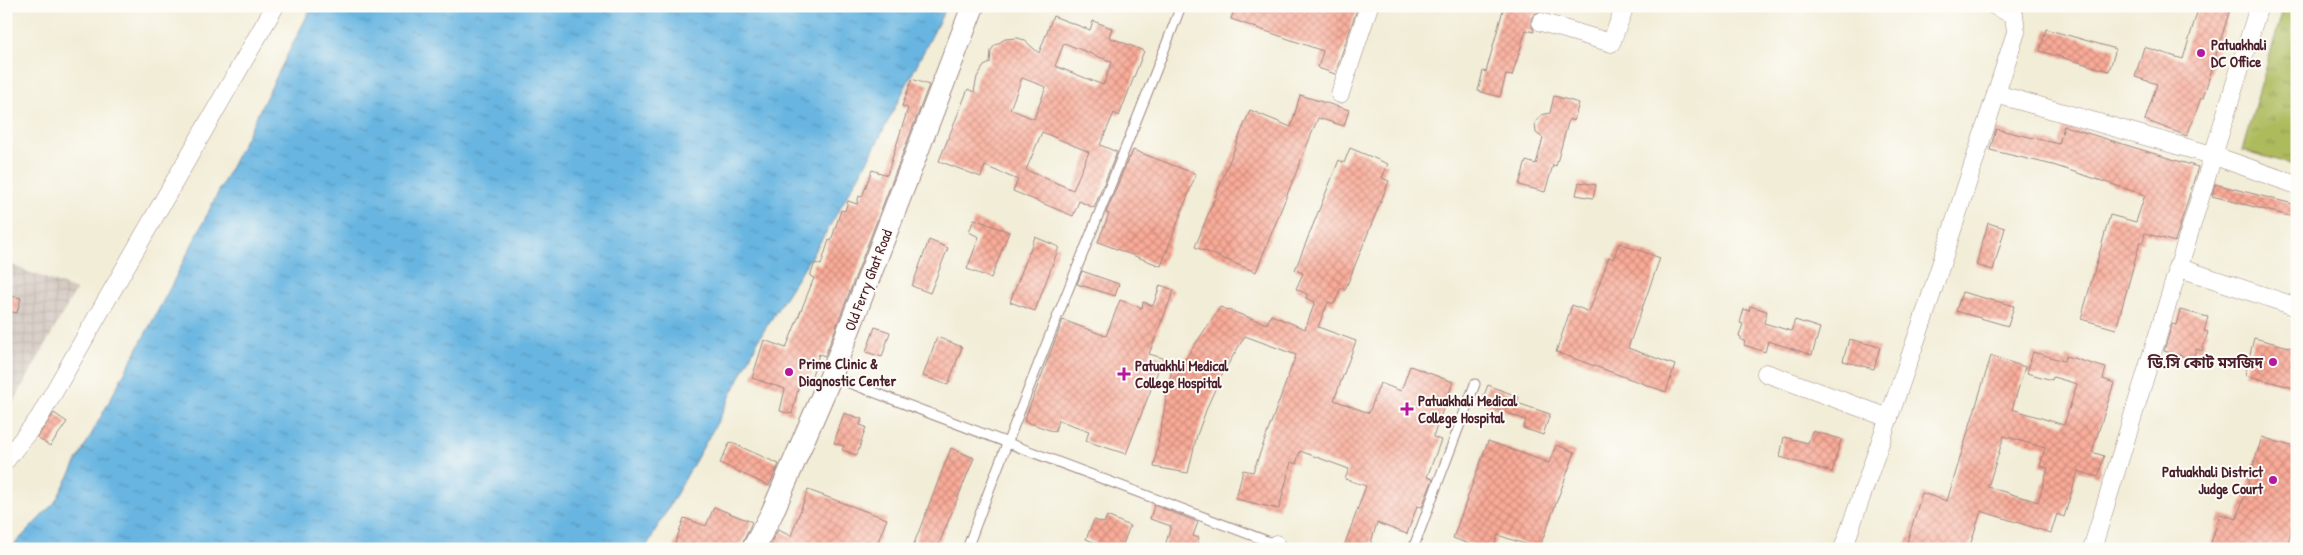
<svg xmlns="http://www.w3.org/2000/svg" width="2303" height="555" font-family="'Patrick Hand','Noto Sans Bengali',sans-serif">
  <style>
    .industrial { fill: url(#industrial-grid) }
    .park { fill: url(#park-tufts); stroke: #7c6d44 }
    .water { fill: url(#water-ripples); stroke: #586a86 }
    .building { fill: url(#building-cross-hatch); fill-rule: evenodd }
    .lines { fill: none; stroke-linecap: round; stroke-linejoin: round }
    .service-casing { stroke: #9e8681; stroke-width: 11 }
    .minor-casing { stroke: #9e8681; stroke-width: 19 }
    .tertiary-casing { stroke: #9e8681; stroke-width: 24 }
    .service { stroke: #fff; stroke-width: 9 }
    .minor { stroke: #fff; stroke-width: 18 }
    .tertiary { stroke: #fff; stroke-width: 22 }
    .poi-dot { fill: #b5179e; stroke: #fdfcf7; stroke-width: 2 }
    .labels { text-anchor: middle; dominant-baseline: central; stroke-width: 4; stroke-linejoin: round; paint-order: stroke }
    .poi-label { font-size: 15px; font-weight: bold; fill: #4a1f2b; stroke: #fdfcf7; text-anchor: start }
    .street-label { font-size: 15px; fill: #4a1f2b; stroke: #fdfcf7 }
  </style>
  <defs>
    <pattern id="industrial-grid" width="8" height="8" patternUnits="userSpaceOnUse" patternTransform="scale(1.25)"><rect width="8" height="8" fill="#cdc2b9"/><path d="M0 4h8M4 0v8" fill="none" stroke="#b2a69f"/></pattern>
    <pattern id="park-tufts" width="24" height="20" patternUnits="userSpaceOnUse" patternTransform="scale(1.25)"><rect width="24" height="20" fill="#adbb5d"/><path d="M3 7l-1-3M5 7V3M7 7l1-3M15 17l-1-3M17 17v-4M19 17l1-3" fill="none" stroke="#8f974d"/></pattern>
    <pattern id="water-ripples" width="26" height="14" patternUnits="userSpaceOnUse" patternTransform="scale(1.25)"><rect width="26" height="14" fill="#67b5e1"/><path d="M2 4q2-2 4 0t4 0M15 11q2-2 4 0t4 0" fill="none" stroke="#5793b7"/></pattern>
    <pattern id="building-cross-hatch" width="8" height="8" patternUnits="userSpaceOnUse" patternTransform="scale(1.25)"><rect width="8" height="8" fill="#faab98"/><path d="M0 0l8 8M0 8l8-8" fill="none" stroke="#cc8b7c"/></pattern>
  </defs>
  <rect width="100%" height="100%" fill="#fdfcf7"/>
  <filter id="ink" filterUnits="userSpaceOnUse"><feTurbulence type="fractalNoise" baseFrequency=".02" numOctaves="2"/><feDisplacementMap in="SourceGraphic" scale="10" xChannelSelector="R" yChannelSelector="G"/><feConvolveMatrix kernelMatrix="1 2 1 2 8 2 1 2 1" color-interpolation-filters="sRGB"/></filter>
  <filter id="wash" filterUnits="userSpaceOnUse"><feTurbulence type="fractalNoise" baseFrequency=".0096" numOctaves="4" result="noise"/><feDisplacementMap in="SourceGraphic" scale="20" xChannelSelector="R" yChannelSelector="G"/><feGaussianBlur stdDeviation="1.12" result="paint"/><feColorMatrix in="noise" values="0 0 0 0 0 0 0 0 0 0 0 0 0 0 0 0 0 1.4 0 .05"/><feComposite in="paint" operator="in"/></filter>
  <g filter="url(#wash)">
    <rect width="100%" height="100%" fill="#f2edd7"/>
    <path class="industrial" d="M6,263L76,290L6,416Z"/>
    <path class="park" d="M2284,6H2297V166L2242,150Z"/>
    <path class="water" d="M312,6H947L869,158L824,236L760,337L718,421L645,549H10L55,502L169,290Z"/>
    <g id="blocks">
      <g class="building">
        <path d="M1235,6H1358L1335,74L1318,68L1323,51L1231,19Z"/>
        <path d="M1504,6H1541L1540,12L1534,14L1531,19L1534,32L1526,30L1512,76L1506,75L1500,97L1478,91L1483,71L1486,72Z"/>
        <path d="M2199,6H2231L2203,98H2201L2187,136L2145,120L2157,84L2135,77L2144,47L2183,59Z"/>
        <path d="M1053,16L1090,30L1093,21L1112,28L1109,37L1144,51L1119,116L1114,113L1100,145L1117,152L1094,208L1079,201L1073,216L1013,191L1018,180L985,166L981,177L939,161L968,89L974,92L977,77L984,66L990,63L991,51L994,46L1005,39L1018,38L1024,40L1039,53ZM1064,43L1112,62L1103,85L1055,66ZM1022,78L1046,87L1034,119L1010,109ZM1042,132L1089,152L1073,190L1026,170Z"/>
        <path d="M2046,29L2116,49L2109,71L2040,51Z"/>
        <path d="M912,79L929,85L825,356L819,354L809,384L800,381L792,414L780,411L785,389L752,378L764,340L786,348L814,278L810,276L815,263L821,265L829,240L831,241L841,210L845,211L848,201L857,204L859,196L862,197L872,170L887,175L908,108L902,106Z"/>
        <path d="M1300,95L1349,110L1344,126L1318,118L1256,272L1195,247L1250,110L1291,127Z"/>
        <path d="M1554,96L1579,103L1574,121L1569,119L1556,166L1553,165L1545,192L1519,185L1526,161L1536,164L1543,138L1536,133L1535,123L1541,115L1550,113Z"/>
        <path d="M2064,126L2198,167L2175,242L2145,233L2143,242H2140L2116,329L2081,319L2110,215L2136,222L2145,195L2053,165L1990,150L1996,129L2059,144Z"/>
        <path d="M1350,148L1388,164L1382,178L1389,181L1345,290L1341,288L1334,304L1328,302L1318,327L1356,341L1334,400L1369,413L1380,383L1401,391L1410,366L1453,382L1433,437L1441,440L1427,477L1433,479L1422,507L1417,506L1407,534L1377,523L1369,549H1343L1366,486L1345,479L1349,469L1300,451L1296,464L1291,462L1279,509L1236,499L1243,470L1253,472L1296,355L1245,336L1221,376L1208,405L1197,435L1188,473L1154,467L1173,361L1182,364L1220,307L1267,324L1271,315L1305,329L1315,302L1306,298L1307,294L1296,289L1303,273L1295,270L1339,160L1344,163Z"/>
        <path d="M1133,150L1196,174L1161,266L1098,242L1109,214L1106,213L1129,157L1130,158Z"/>
        <path d="M1579,182L1596,185L1593,198L1576,195Z"/>
        <path d="M2215,184L2297,205V218L2212,196Z"/>
        <path d="M974,219L1009,232L991,278L967,269L979,237L969,232Z"/>
        <path d="M1988,223L2005,228L1993,270L1976,265Z"/>
        <path d="M1035,237L1059,247L1035,311L1010,302Z"/>
        <path d="M929,240L948,248L930,293L912,286Z"/>
        <path d="M1619,243L1660,258L1628,348L1675,365L1666,392L1556,352L1572,305L1589,312L1609,257L1613,259Z"/>
        <path d="M1082,271L1119,284L1115,296L1077,284Z"/>
        <path d="M1160,285L1174,290L1149,354L1163,358L1126,454L1086,441L1089,431L1058,420L1055,432L1024,421L1063,320L1106,336L1120,300L1142,308L1143,302L1153,306Z"/>
        <path d="M1962,292L2014,306L2008,326L1956,311Z"/>
        <path d="M6,295L21,298L17,313L6,311Z"/>
        <path d="M1750,306L1767,311L1764,323L1791,331L1795,320L1820,328L1812,355L1768,341L1765,352L1744,345L1745,341L1741,340V337L1739,336L1743,324L1740,323L1744,309L1749,311Z"/>
        <path d="M2180,310L2208,317L2204,331L2208,332L2202,351L2196,349L2193,359L2164,351L2172,324L2176,325Z"/>
        <path d="M875,327L890,332L882,357L866,352Z"/>
        <path d="M937,337L962,347L948,385L923,376Z"/>
        <path d="M2254,338L2297,349V375L2294,388L2245,375Z"/>
        <path d="M1849,339L1880,347L1874,369L1843,361Z"/>
        <path d="M2033,352L2064,361L2066,356L2106,368L2103,379L2114,383L2092,452L2104,456L2098,477L2078,471L2064,517L2057,514L2051,533L1981,511L1969,549H1905L1922,493L1947,501L1991,356L2025,367L2012,409L2064,425L2077,384L2053,377L2052,380L2027,373ZM2004,436L2045,448L2040,466L2048,468L2038,502L1988,487Z"/>
        <path d="M1488,385L1519,397L1517,403L1550,414L1543,435L1523,428L1526,420L1481,403Z"/>
        <path d="M54,413L67,422L50,446L37,437Z"/>
        <path d="M844,413L862,419L860,425L866,427L857,455L842,450L844,446L834,443Z"/>
        <path d="M1812,431L1841,439L1832,472L1780,457L1784,437L1808,443Z"/>
        <path d="M2262,437L2297,448V513L2286,549H2230L2211,543L2220,514L2237,519Z"/>
        <path d="M1488,441L1549,463L1556,445L1575,452L1539,549L1498,535L1493,549H1482L1453,538Z"/>
        <path d="M730,442L779,464L769,486L720,463Z"/>
        <path d="M951,448L974,458L937,549H912Z"/>
        <path d="M808,490L887,519L875,549H783L770,544L778,530L791,536Z"/>
        <path d="M1154,505L1198,522L1193,536L1199,538L1196,549H1164L1171,526L1150,519Z"/>
        <path d="M714,507L752,522L740,549H673L684,518L706,526Z"/>
        <path d="M1107,516L1130,526L1121,549H1093L1096,543L1086,539L1094,520L1104,523Z"/>
      </g>
    </g>
  </g>
  <g filter="url(#ink)">
    <use href="#blocks" fill-opacity="0" stroke="#9e8681" stroke-width="1"/>
    <g class="lines">
      <g class="service-casing">
        <g id="service">
          <path d="M831,376L1288,549"/>
          <path d="M967,549C1034,366 1112,188 1181,6"/>
          <path d="M1413,549L1475,384"/>
        </g>
      </g>
      <g class="minor-casing">
        <g id="minor">
          <path d="M1541,22L1611,43L1625,6"/>
          <path d="M1340,94L1369,6"/>
          <path d="M1996,94L2212,155L2297,185"/>
          <path d="M2177,267L2297,307"/>
          <path d="M1766,373L1889,418"/>
          <path d="M6,460L39,418L275,6"/>
          <path d="M1274,549L1276,544"/>
          <path d="M1843,549L1926,311L2016,32L2014,15L1995,6"/>
          <path d="M2092,549L2259,6"/>
        </g>
      </g>
      <g class="tertiary-casing">
        <path id="tertiary" d="M753,549L772,513L831,376L973,6"/>
      </g>
      <use href="#service" class="service"/>
      <use href="#minor" class="minor"/>
      <use href="#tertiary" class="tertiary"/>
    </g>
  </g>
  <g class="poi-dot">
    <circle cx="2201" cy="53" r="5"/>
    <circle cx="2273" cy="362" r="5"/>
    <circle cx="789" cy="372" r="5"/>
    <path d="M1121.5 366.5h5v5h5v5h-5v5h-5v-5h-5v-5h5z"/>
    <path d="M1404.5 401.5h5v5h5v5h-5v5h-5v-5h-5v-5h5z"/>
    <circle cx="2273" cy="480" r="5"/>
  </g>
  <g class="labels">
    <g class="poi-label">
      <text x="2211" y="44">Patuakhali<tspan x="2211" dy="17">DC Office</tspan></text>
      <text x="2263" y="362" text-anchor="end">ডি.সি কোট মসজিদ</text>
      <text x="799" y="363">Prime Clinic &amp;<tspan x="799" dy="17">Diagnostic Center</tspan></text>
      <text x="1135" y="365">Patuakhli Medical<tspan x="1135" dy="17">College Hospital</tspan></text>
      <text x="1418" y="400">Patuakhali Medical<tspan x="1418" dy="17">College Hospital</tspan></text>
      <text x="2263" y="471" text-anchor="end">Patuakhali District<tspan x="2263" dy="17">Judge Court</tspan></text>
    </g>
    <g class="street-label">
      <text transform="translate(868 280) rotate(-69)">Old Ferry Ghat Road</text>
    </g>
  </g>
  <rect width="2303" height="555" fill="none" stroke="#fdfcf7" stroke-width="25"/>
</svg>
